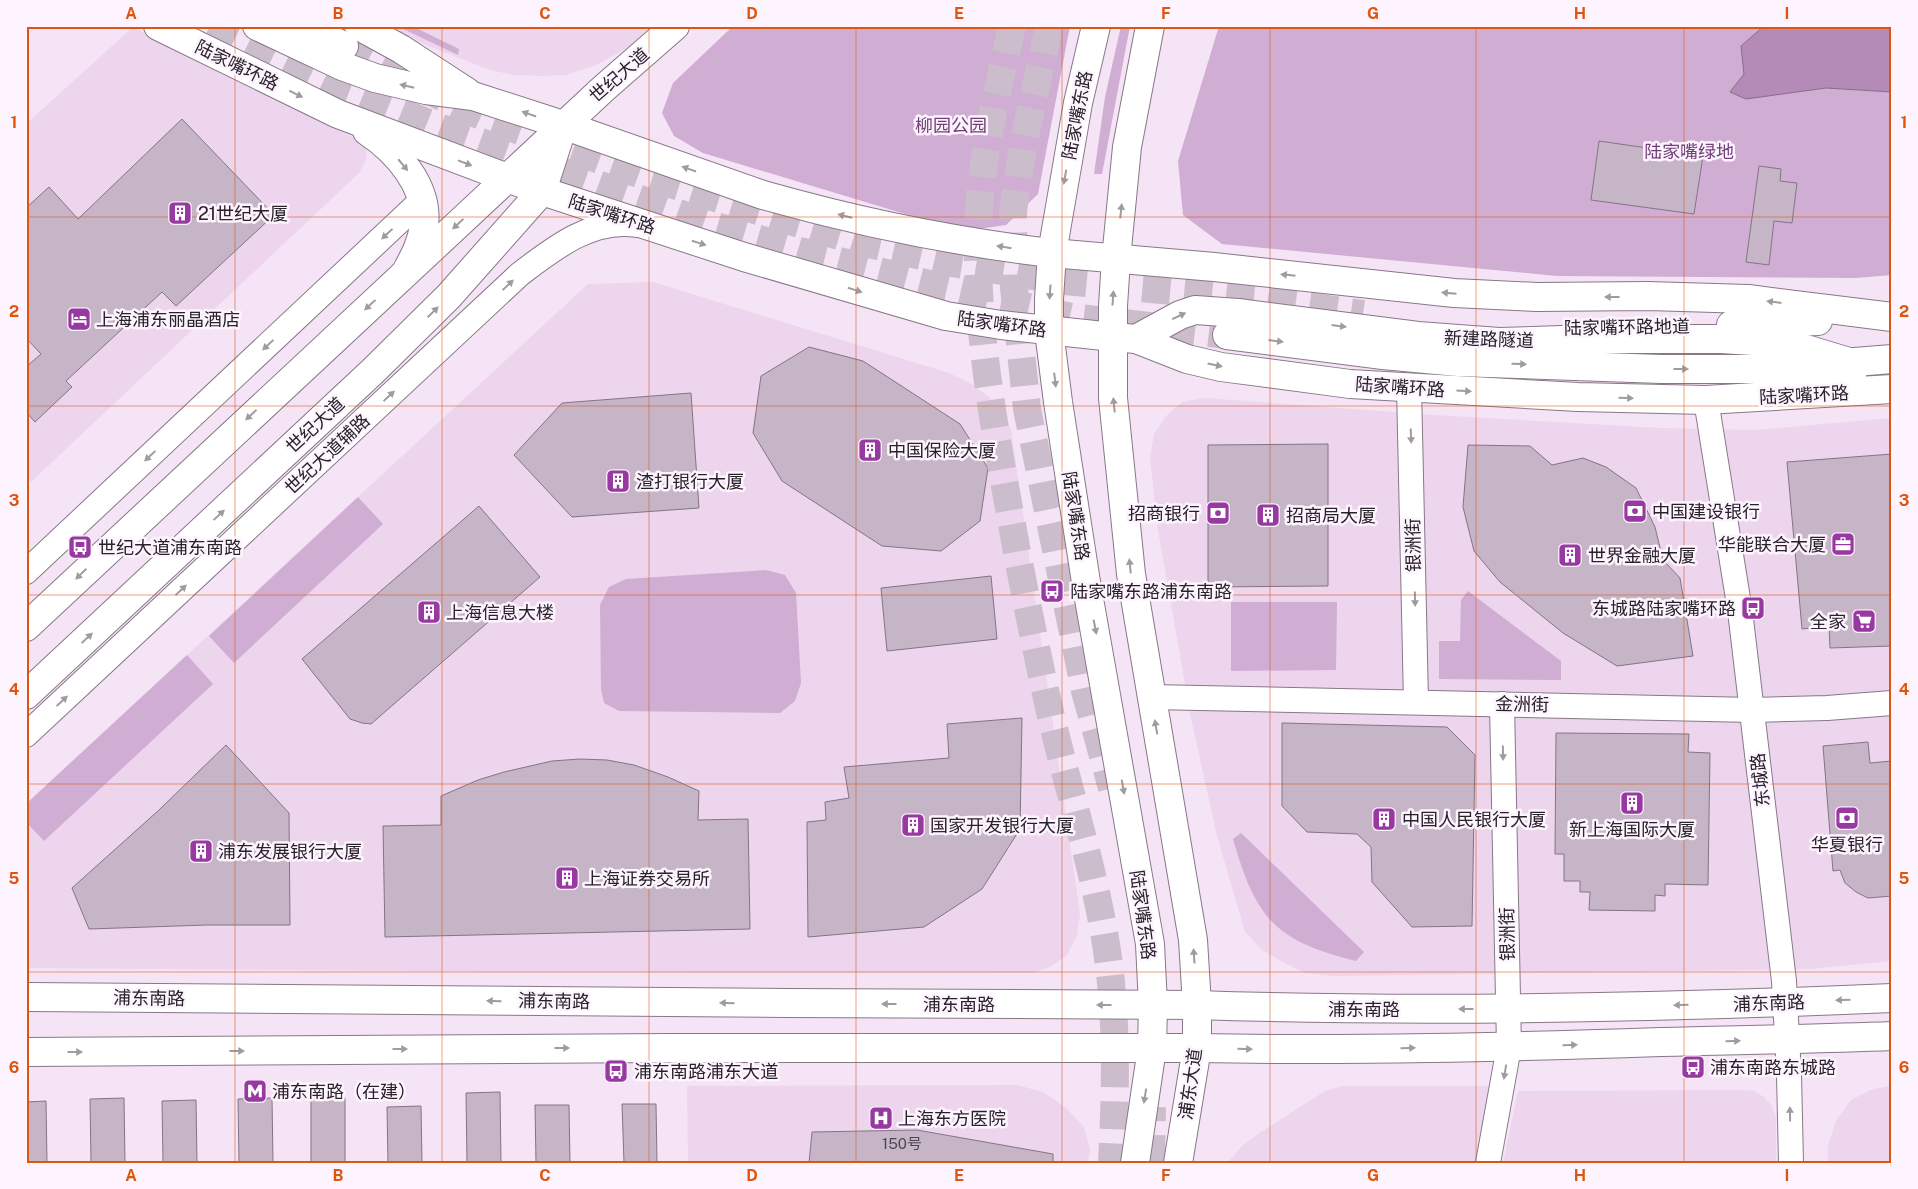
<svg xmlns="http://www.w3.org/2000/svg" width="1918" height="1189" font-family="'Public Sans','Noto Sans SC',sans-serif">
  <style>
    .built { fill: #ecd5ed }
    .green { fill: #d0add3 }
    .water { fill: #b38bb6; stroke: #896c8c }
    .building { fill: #c5b5c6; stroke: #847485 }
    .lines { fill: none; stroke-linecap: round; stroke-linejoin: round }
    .secondary-tunnel { stroke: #ccbdcd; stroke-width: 28; stroke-dasharray: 28 14; stroke-linecap: butt }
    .primary-tunnel { stroke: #ccbdcd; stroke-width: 28; stroke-dasharray: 28 14; stroke-linecap: butt }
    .minor-casing { stroke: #877888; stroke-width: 26 }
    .secondary-casing { stroke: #877888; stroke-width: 30 }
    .primary-casing { stroke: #877888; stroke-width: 30 }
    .minor { stroke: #fff; stroke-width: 24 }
    .secondary { stroke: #fff; stroke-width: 28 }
    .primary { stroke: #fff; stroke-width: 28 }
    .oneway { fill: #9e9c9f }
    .grid { fill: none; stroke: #de560d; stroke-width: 1; stroke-opacity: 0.55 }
    .labels { text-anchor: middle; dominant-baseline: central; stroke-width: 5; stroke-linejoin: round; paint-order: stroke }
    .number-label { font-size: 15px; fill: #4f4750 }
    .street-label { font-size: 18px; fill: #282229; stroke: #fef4ff }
    .park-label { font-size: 18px; fill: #713e76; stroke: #fef4ff }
    .poi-label { font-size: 18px; fill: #282229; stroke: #fef4ff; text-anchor: start }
    .neatline { fill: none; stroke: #de560d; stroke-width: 2 }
    .grid-label { font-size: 16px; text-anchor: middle; font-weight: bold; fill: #de560d }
  </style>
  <rect width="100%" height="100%" fill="#f5e4f6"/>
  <g class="built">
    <path d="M386,26H651L627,48L596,65L566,75L541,76L514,75L490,70L418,42Z"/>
    <path d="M133,27L362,142L366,149L367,157L360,172L31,482L26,476V124Z"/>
    <path d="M653,282L949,373L970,383L989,397L1002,412L1011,429L1080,914L1077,936L1067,955L1050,967L1031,973L529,972L26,968V804L588,284Z"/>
    <path d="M1205,398L1434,415L1661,428L1755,430L1892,418V961L1810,969L1333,976L1305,973L1283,962L1262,950L1245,932L1217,836L1191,718L1158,530L1150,458L1154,434L1166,416L1182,402Z"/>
    <path d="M1017,1085L1043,1092L1066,1108L1084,1127L1090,1150L1088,1163H688L687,1086Z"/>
    <path d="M1343,1086H1491L1477,1163H1227L1243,1145L1258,1134L1325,1091Z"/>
    <path d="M1892,1086V1163H1828V1146L1836,1121L1851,1100L1873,1089Z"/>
    <path d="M1742,1090L1754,1091L1764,1097L1772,1106L1776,1118V1163H1503L1518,1091Z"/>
  </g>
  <g class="green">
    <path d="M397,26H412L459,49L458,55Z"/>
    <path d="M733,26H1070L1038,194L1006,225L978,229L928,221L703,153L674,136L662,113L673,83Z"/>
    <path d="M1121,26H1130L1102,174H1094L1105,97Z"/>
    <path d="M1219,26H1892V275L1856,278L1557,276L1222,244L1183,215L1178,161Z"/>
    <path d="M358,497L383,524L234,663L209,636Z"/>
    <path d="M766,570L785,575L796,593L801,683L795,701L780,713L619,711L604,703L601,689L600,605L609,587L626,579Z"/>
    <path d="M1468,591L1561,661V680L1439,679V641H1460L1461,600Z"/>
    <path d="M1231,602H1337L1336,670L1231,671Z"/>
    <path d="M187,655L213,684L44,841L26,822V804Z"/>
    <path d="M1241,833L1364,952L1356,961C1275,941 1256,919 1233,839Z"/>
  </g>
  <path class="water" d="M1764,26H1892V92L1826,88L1746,99L1730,92L1744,74L1741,46Z"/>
  <g class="building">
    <path d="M182,119L274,215L176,306L162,292L66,381L72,387L35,422L26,412V367L41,354L26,338V208L49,187L78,219Z"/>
    <path d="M1599,141L1703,156L1694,214L1591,200Z"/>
    <path d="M1759,166L1781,169L1780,181L1797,183L1792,223L1774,221L1769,265L1746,262Z"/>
    <path d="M809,347L863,361L960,424L988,468L980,521L941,551L882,546L782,481L753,433L761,376Z"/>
    <path d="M691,393L699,508L572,517L514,455L562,403Z"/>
    <path d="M1328,444V586L1208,587V445Z"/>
    <path d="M1468,445L1530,446L1552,465L1583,458L1606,467L1636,488L1655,527L1663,560L1680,578L1693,656L1617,666L1563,633L1500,582L1474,551L1463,507Z"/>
    <path d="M1892,454V646L1830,648L1829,626L1802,629L1787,462Z"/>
    <path d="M479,506L540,577L371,724L362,723L350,719L302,659Z"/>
    <path d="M991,576L997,639L887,651L881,588Z"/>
    <path d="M1022,718L1020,829L982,889L924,927L808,937L807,822L826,820L825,802L849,798L844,767L949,758L947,724Z"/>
    <path d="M1282,723L1447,727L1475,755L1472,926L1412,927L1372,882L1371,847L1357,834L1307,832L1282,806Z"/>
    <path d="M1556,733L1689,734L1688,752L1710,753L1708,885L1665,884V896L1655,895V911L1589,910L1590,892H1580V881H1564V854H1555Z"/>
    <path d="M1868,742L1870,763L1892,761V896L1868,898L1856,892L1845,883L1840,870L1833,871L1823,746Z"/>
    <path d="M226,745L289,813L290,925H207L89,929L72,888L159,810Z"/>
    <path d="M580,759L607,760L634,765L668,777L699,791L698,820L748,819L750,929L385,937L383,826L441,825V796L478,780L504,772L552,761Z"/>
    <path d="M500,1092L501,1163H467L466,1093Z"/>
    <path d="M124,1098L125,1163H91L90,1099Z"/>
    <path d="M272,1098L273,1163H239L238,1099Z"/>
    <path d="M345,1098V1163H311V1099Z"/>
    <path d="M196,1100L197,1163H163L162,1101Z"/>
    <path d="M46,1101L47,1163H26V1102Z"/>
    <path d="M622,1104H656L657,1163H624Z"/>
    <path d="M535,1105H569L570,1163H536Z"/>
    <path d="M421,1106L422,1163H388L387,1107Z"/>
    <path d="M917,1130L1053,1154V1163H809L812,1132Z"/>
  </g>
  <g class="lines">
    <g class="secondary-tunnel">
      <path d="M210,26L325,82L436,126L712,225L800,251L941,287L1071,317L1227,335"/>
      <path d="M344,46L459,106L490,120L644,176L855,241L952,263L1064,281L1258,299L1363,314"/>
    </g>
    <g class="primary-tunnel">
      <path d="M1012,26C999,86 983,147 979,209C973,307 991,411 1009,508C1021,576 1035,645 1050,712C1071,802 1102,891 1111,983C1117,1043 1115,1103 1112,1163"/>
      <path d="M1049,26L1024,141L1013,211L1014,288L1027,409L1085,691L1112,788"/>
      <path d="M1151,1163L1152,1107"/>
    </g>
    <g class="minor-casing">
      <g id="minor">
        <path d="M1409,387L1416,702"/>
        <path d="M1706,400L1740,611L1784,981L1789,1075L1791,1163"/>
        <path d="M26,572L422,200"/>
        <path d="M1151,697L1753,710L1827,708L1892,703"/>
        <path d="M26,735L520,274C554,248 592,218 637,225"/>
        <path d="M1488,1163L1509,1047L1502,704"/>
      </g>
    </g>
    <g class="secondary-casing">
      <g id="secondary">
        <path d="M158,26L338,114L542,191"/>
        <path d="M257,26L342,66L375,78L426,90L473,96L563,125"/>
        <path d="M303,26L344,46"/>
        <path d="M359,26L401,49L467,92"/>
        <path d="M367,131C397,151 429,187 424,225C422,243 414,257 406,272"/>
        <path d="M1052,253L1214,267L1454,293L1537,297L1648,296L1748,299L1892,317"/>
        <path d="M1731,325L1818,321"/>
        <path d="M1227,335L1383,355L1458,362L1661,369H1779L1852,375"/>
        <path d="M1113,337L1136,339L1187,359L1221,367L1350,384L1578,397L1706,400L1892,389"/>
        <path d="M1136,339L1180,315L1195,310L1238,313L1418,336L1499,342L1593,339H1721L1786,343L1849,362"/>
        <path d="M1830,364L1892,359"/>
        <path d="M1197,1005C1429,1013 1660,1008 1892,998"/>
        <path d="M1197,1048C1352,1051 1506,1047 1661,1042C1738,1040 1815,1039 1892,1036"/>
      </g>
    </g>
    <g class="primary-casing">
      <g id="primary">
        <path d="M1096,26L1078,103L1052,253L1049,299V331L1058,402L1086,582L1150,944L1153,1005L1152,1048L1135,1163"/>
        <path d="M1150,26L1127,147L1116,259L1113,306V398L1131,574L1193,940L1197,1005V1048L1178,1163"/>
        <path d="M563,125L763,195C858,222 954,242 1052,253"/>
        <path d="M542,191L744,257L946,316L1001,325L1113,337"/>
        <path d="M26,627L603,89L675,26"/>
        <path d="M26,695L373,371L449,296L542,191L562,129"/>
        <path d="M26,997L788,1003L1197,1005"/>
        <path d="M26,1052L671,1048H1197"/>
      </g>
    </g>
    <use href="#minor" class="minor"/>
    <use href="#secondary" class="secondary"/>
    <use href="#primary" class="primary"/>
  </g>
  <defs><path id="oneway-solid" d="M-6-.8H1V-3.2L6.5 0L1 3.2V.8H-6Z" transform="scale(1.25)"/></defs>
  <g class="oneway">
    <use href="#oneway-solid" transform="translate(407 86) rotate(-167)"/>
    <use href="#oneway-solid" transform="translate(296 94) rotate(26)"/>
    <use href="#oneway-solid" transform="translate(529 114) rotate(-161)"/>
    <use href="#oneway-solid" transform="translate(465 163) rotate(21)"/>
    <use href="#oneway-solid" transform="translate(403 165) rotate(50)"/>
    <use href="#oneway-solid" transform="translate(689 169) rotate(-161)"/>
    <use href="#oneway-solid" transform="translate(1065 177) rotate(100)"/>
    <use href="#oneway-solid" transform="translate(1121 211) rotate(-84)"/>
    <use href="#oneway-solid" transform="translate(845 216) rotate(-166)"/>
    <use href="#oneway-solid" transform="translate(458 224) rotate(137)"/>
    <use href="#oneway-solid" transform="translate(387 234) rotate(137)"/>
    <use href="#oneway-solid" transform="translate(699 243) rotate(18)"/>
    <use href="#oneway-solid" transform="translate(1004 247) rotate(-171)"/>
    <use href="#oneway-solid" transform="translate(1288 275) rotate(-174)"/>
    <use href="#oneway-solid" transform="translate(508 285) rotate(-43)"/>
    <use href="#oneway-solid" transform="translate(855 290) rotate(17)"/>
    <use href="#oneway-solid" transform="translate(1050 292) rotate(94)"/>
    <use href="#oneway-solid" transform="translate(1449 293) rotate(-175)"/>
    <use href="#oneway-solid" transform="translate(1612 297) rotate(180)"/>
    <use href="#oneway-solid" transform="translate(1113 298) rotate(-86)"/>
    <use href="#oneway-solid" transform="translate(1774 302) rotate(-173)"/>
    <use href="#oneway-solid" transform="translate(370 305) rotate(137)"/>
    <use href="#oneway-solid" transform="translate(433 312) rotate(-45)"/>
    <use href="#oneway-solid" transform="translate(1179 316) rotate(-25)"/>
    <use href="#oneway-solid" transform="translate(1339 326) rotate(7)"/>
    <use href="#oneway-solid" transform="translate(1276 341) rotate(7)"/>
    <use href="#oneway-solid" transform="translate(268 345) rotate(137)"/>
    <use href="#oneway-solid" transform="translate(1519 364) rotate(2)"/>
    <use href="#oneway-solid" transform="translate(1215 365) rotate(12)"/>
    <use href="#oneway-solid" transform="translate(1681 369)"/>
    <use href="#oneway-solid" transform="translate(1055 380) rotate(83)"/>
    <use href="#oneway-solid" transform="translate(1464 391) rotate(3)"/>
    <use href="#oneway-solid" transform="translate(389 396) rotate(-43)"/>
    <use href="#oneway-solid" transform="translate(1626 398) rotate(1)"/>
    <use href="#oneway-solid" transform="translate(1114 405) rotate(-96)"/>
    <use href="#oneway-solid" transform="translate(251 415) rotate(137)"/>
    <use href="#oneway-solid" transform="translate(1411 436) rotate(88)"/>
    <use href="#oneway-solid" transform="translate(150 456) rotate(137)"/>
    <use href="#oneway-solid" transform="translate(219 515) rotate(-43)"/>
    <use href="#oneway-solid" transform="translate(1130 566) rotate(-96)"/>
    <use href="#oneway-solid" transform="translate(81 574) rotate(136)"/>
    <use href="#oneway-solid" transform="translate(181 590) rotate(-43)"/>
    <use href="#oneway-solid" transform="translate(1415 599) rotate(89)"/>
    <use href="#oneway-solid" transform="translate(1095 627) rotate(79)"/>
    <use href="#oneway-solid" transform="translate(87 638) rotate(-43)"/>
    <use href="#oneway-solid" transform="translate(62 701) rotate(-43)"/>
    <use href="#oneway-solid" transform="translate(1156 727) rotate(-100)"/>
    <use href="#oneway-solid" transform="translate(1503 753) rotate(89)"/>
    <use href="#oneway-solid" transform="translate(1123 787) rotate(80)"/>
    <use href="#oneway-solid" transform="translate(1194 956) rotate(-94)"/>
    <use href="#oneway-solid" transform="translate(1843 1000) rotate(178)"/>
    <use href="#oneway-solid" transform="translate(494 1001) rotate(-179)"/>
    <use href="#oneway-solid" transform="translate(727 1003) rotate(-179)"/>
    <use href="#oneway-solid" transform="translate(889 1004) rotate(-180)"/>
    <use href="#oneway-solid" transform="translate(1104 1005) rotate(-180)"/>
    <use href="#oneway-solid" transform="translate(1681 1005) rotate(179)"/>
    <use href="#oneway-solid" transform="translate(1466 1009) rotate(-180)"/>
    <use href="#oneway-solid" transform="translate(1733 1041) rotate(-1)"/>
    <use href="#oneway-solid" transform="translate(1570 1045) rotate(-2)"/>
    <use href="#oneway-solid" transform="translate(562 1048)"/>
    <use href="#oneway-solid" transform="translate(1408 1048) rotate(-1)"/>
    <use href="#oneway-solid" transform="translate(400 1049)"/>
    <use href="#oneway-solid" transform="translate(1245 1049) rotate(1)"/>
    <use href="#oneway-solid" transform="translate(237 1051)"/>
    <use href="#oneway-solid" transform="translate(75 1052)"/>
    <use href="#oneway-solid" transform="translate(1505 1072) rotate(99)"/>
    <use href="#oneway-solid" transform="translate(1145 1096) rotate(99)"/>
    <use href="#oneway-solid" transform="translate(1790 1114) rotate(-91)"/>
  </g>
  <path class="grid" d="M235,26V1163M442,26V1163M649,26V1163M856,26V1163M1062,26V1163M1270,26V1163M1476,26V1163M1684,26V1163M26,217H1892M26,406H1892M26,595H1892M26,784H1892M26,972H1892"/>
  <defs>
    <g id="building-square" transform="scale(1.25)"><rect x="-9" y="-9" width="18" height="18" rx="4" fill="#9838a1" stroke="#fef4ff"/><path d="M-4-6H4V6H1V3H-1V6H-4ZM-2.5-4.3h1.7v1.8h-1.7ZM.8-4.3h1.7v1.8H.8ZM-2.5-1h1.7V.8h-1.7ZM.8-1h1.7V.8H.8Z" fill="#fff"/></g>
    <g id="hotel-square" transform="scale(1.25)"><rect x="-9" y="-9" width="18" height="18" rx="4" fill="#9838a1" stroke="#fef4ff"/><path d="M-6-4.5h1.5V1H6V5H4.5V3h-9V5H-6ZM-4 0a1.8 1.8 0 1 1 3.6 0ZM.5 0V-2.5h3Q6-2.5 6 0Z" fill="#fff"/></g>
    <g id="bank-square" transform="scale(1.25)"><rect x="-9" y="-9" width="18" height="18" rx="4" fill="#9838a1" stroke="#fef4ff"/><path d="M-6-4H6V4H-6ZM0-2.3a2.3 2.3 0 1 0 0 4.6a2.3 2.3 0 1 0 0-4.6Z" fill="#fff"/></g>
    <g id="office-square" transform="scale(1.25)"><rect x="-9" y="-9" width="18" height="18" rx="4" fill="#9838a1" stroke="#fef4ff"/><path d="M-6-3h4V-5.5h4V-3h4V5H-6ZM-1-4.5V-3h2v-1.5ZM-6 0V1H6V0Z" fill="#fff"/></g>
    <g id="bus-square" transform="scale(1.25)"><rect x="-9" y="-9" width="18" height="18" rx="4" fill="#9838a1" stroke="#fef4ff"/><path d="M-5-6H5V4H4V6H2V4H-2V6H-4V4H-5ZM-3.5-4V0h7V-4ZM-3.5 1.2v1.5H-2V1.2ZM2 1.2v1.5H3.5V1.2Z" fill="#fff"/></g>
    <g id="supermarket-square" transform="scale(1.25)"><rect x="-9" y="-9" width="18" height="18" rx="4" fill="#9838a1" stroke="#fef4ff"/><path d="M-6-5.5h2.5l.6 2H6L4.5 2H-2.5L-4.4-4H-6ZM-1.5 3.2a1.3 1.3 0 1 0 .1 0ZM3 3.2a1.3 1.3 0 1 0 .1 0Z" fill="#fff"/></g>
    <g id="metro-square" transform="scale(1.25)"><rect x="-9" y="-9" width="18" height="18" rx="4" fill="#9838a1" stroke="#fef4ff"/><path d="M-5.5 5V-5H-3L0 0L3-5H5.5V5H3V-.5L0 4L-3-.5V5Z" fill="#fff"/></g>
    <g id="hospital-square" transform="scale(1.25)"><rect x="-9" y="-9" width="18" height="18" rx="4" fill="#9838a1" stroke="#fef4ff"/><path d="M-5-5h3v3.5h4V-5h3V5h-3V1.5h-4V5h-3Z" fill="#fff"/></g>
  </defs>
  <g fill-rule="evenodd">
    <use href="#building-square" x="180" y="213"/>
    <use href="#hotel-square" x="79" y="319"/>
    <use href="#building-square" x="870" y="450"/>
    <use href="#building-square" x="618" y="481"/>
    <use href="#bank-square" x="1635" y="511"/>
    <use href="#bank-square" x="1218" y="513"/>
    <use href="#building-square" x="1268" y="515"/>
    <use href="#office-square" x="1843" y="544"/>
    <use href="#bus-square" x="80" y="547"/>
    <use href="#building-square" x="1570" y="555"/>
    <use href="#bus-square" x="1052" y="591"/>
    <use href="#bus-square" x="1753" y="608"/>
    <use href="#building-square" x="429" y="612"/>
    <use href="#supermarket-square" x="1864" y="621"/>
    <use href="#building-square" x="1632" y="803"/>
    <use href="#bank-square" x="1847" y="818"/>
    <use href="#building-square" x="1384" y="819"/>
    <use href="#building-square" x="913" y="825"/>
    <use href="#building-square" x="201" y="851"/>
    <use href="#building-square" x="567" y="878"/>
    <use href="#bus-square" x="1693" y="1067"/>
    <use href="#bus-square" x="616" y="1071"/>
    <use href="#metro-square" x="255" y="1091"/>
    <use href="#hospital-square" x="881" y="1118"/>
  </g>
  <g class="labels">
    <g class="number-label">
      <text x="902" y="1143">150号</text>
    </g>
    <g class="street-label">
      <text transform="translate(237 65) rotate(26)">陆家嘴环路</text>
      <text transform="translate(619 75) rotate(-41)">世纪大道</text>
      <text transform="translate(1077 115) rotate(-79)">陆家嘴东路</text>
      <text transform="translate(612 214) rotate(18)">陆家嘴环路</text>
      <text transform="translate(1002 324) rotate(8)">陆家嘴环路</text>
      <text transform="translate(1627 327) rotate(-1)">陆家嘴环路地道</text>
      <text transform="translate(1489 339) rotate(2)">新建路隧道</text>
      <text transform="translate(1400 387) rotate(4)">陆家嘴环路</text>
      <text transform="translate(1804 395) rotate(-3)">陆家嘴环路</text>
      <text transform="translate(315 425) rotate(-43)">世纪大道</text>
      <text transform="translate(327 454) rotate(-43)">世纪大道辅路</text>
      <text transform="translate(1076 516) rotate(81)">陆家嘴东路</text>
      <text transform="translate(1413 545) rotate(-91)">银洲街</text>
      <text transform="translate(1522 704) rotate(1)">金洲街</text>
      <text transform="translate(1760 780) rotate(-96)">东城路</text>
      <text transform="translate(1143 915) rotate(82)">陆家嘴东路</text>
      <text transform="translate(1507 934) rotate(-91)">银洲街</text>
      <text transform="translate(149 998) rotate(1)">浦东南路</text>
      <text transform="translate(554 1001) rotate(1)">浦东南路</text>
      <text transform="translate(1769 1003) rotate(-2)">浦东南路</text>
      <text x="959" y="1004">浦东南路</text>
      <text x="1364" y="1009">浦东南路</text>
      <text transform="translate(1190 1084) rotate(-82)">浦东大道</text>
    </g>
    <g class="park-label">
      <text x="951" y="125">柳园公园</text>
      <text x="1689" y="151">陆家嘴绿地</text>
    </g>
    <g class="poi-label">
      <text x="198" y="213">21世纪大厦</text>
      <text x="96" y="319">上海浦东丽晶酒店</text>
      <text x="888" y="450">中国保险大厦</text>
      <text x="636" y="481">渣打银行大厦</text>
      <text x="1652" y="511">中国建设银行</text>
      <text x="1200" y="513" text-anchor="end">招商银行</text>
      <text x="1286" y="515">招商局大厦</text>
      <text x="1826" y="544" text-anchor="end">华能联合大厦</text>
      <text x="98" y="547">世纪大道浦东南路</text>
      <text x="1588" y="555">世界金融大厦</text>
      <text x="1070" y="591">陆家嘴东路浦东南路</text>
      <text x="1736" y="608" text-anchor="end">东城路陆家嘴环路</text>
      <text x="446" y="612">上海信息大楼</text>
      <text x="1846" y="621" text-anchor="end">全家</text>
      <text x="1402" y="819">中国人民银行大厦</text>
      <text x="930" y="825">国家开发银行大厦</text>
      <text x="1632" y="829" text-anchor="middle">新上海国际大厦</text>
      <text x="1847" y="844" text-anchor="middle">华夏银行</text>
      <text x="218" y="851">浦东发展银行大厦</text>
      <text x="584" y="878">上海证券交易所</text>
      <text x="1710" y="1067">浦东南路东城路</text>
      <text x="634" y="1071">浦东南路浦东大道</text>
      <text x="272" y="1091">浦东南路（在建）</text>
      <text x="898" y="1118">上海东方医院</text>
    </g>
  </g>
  <rect width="1918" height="1189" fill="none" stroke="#fef4ff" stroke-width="55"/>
  <rect x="28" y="28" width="1862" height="1134" class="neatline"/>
  <g class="grid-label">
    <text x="131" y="19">A</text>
    <text x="338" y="19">B</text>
    <text x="545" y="19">C</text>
    <text x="752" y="19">D</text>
    <text x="959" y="19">E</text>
    <text x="1166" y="19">F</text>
    <text x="1373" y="19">G</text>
    <text x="1580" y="19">H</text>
    <text x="1787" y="19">I</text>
    <text x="14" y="128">1</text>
    <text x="1904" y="128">1</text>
    <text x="14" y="317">2</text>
    <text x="1904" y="317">2</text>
    <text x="14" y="506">3</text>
    <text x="1904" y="506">3</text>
    <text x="14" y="695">4</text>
    <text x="1904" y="695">4</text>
    <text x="14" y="884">5</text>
    <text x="1904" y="884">5</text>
    <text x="14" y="1073">6</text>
    <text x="1904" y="1073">6</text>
    <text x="131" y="1181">A</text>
    <text x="338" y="1181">B</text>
    <text x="545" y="1181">C</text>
    <text x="752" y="1181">D</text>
    <text x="959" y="1181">E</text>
    <text x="1166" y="1181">F</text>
    <text x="1373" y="1181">G</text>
    <text x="1580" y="1181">H</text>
    <text x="1787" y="1181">I</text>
  </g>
</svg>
